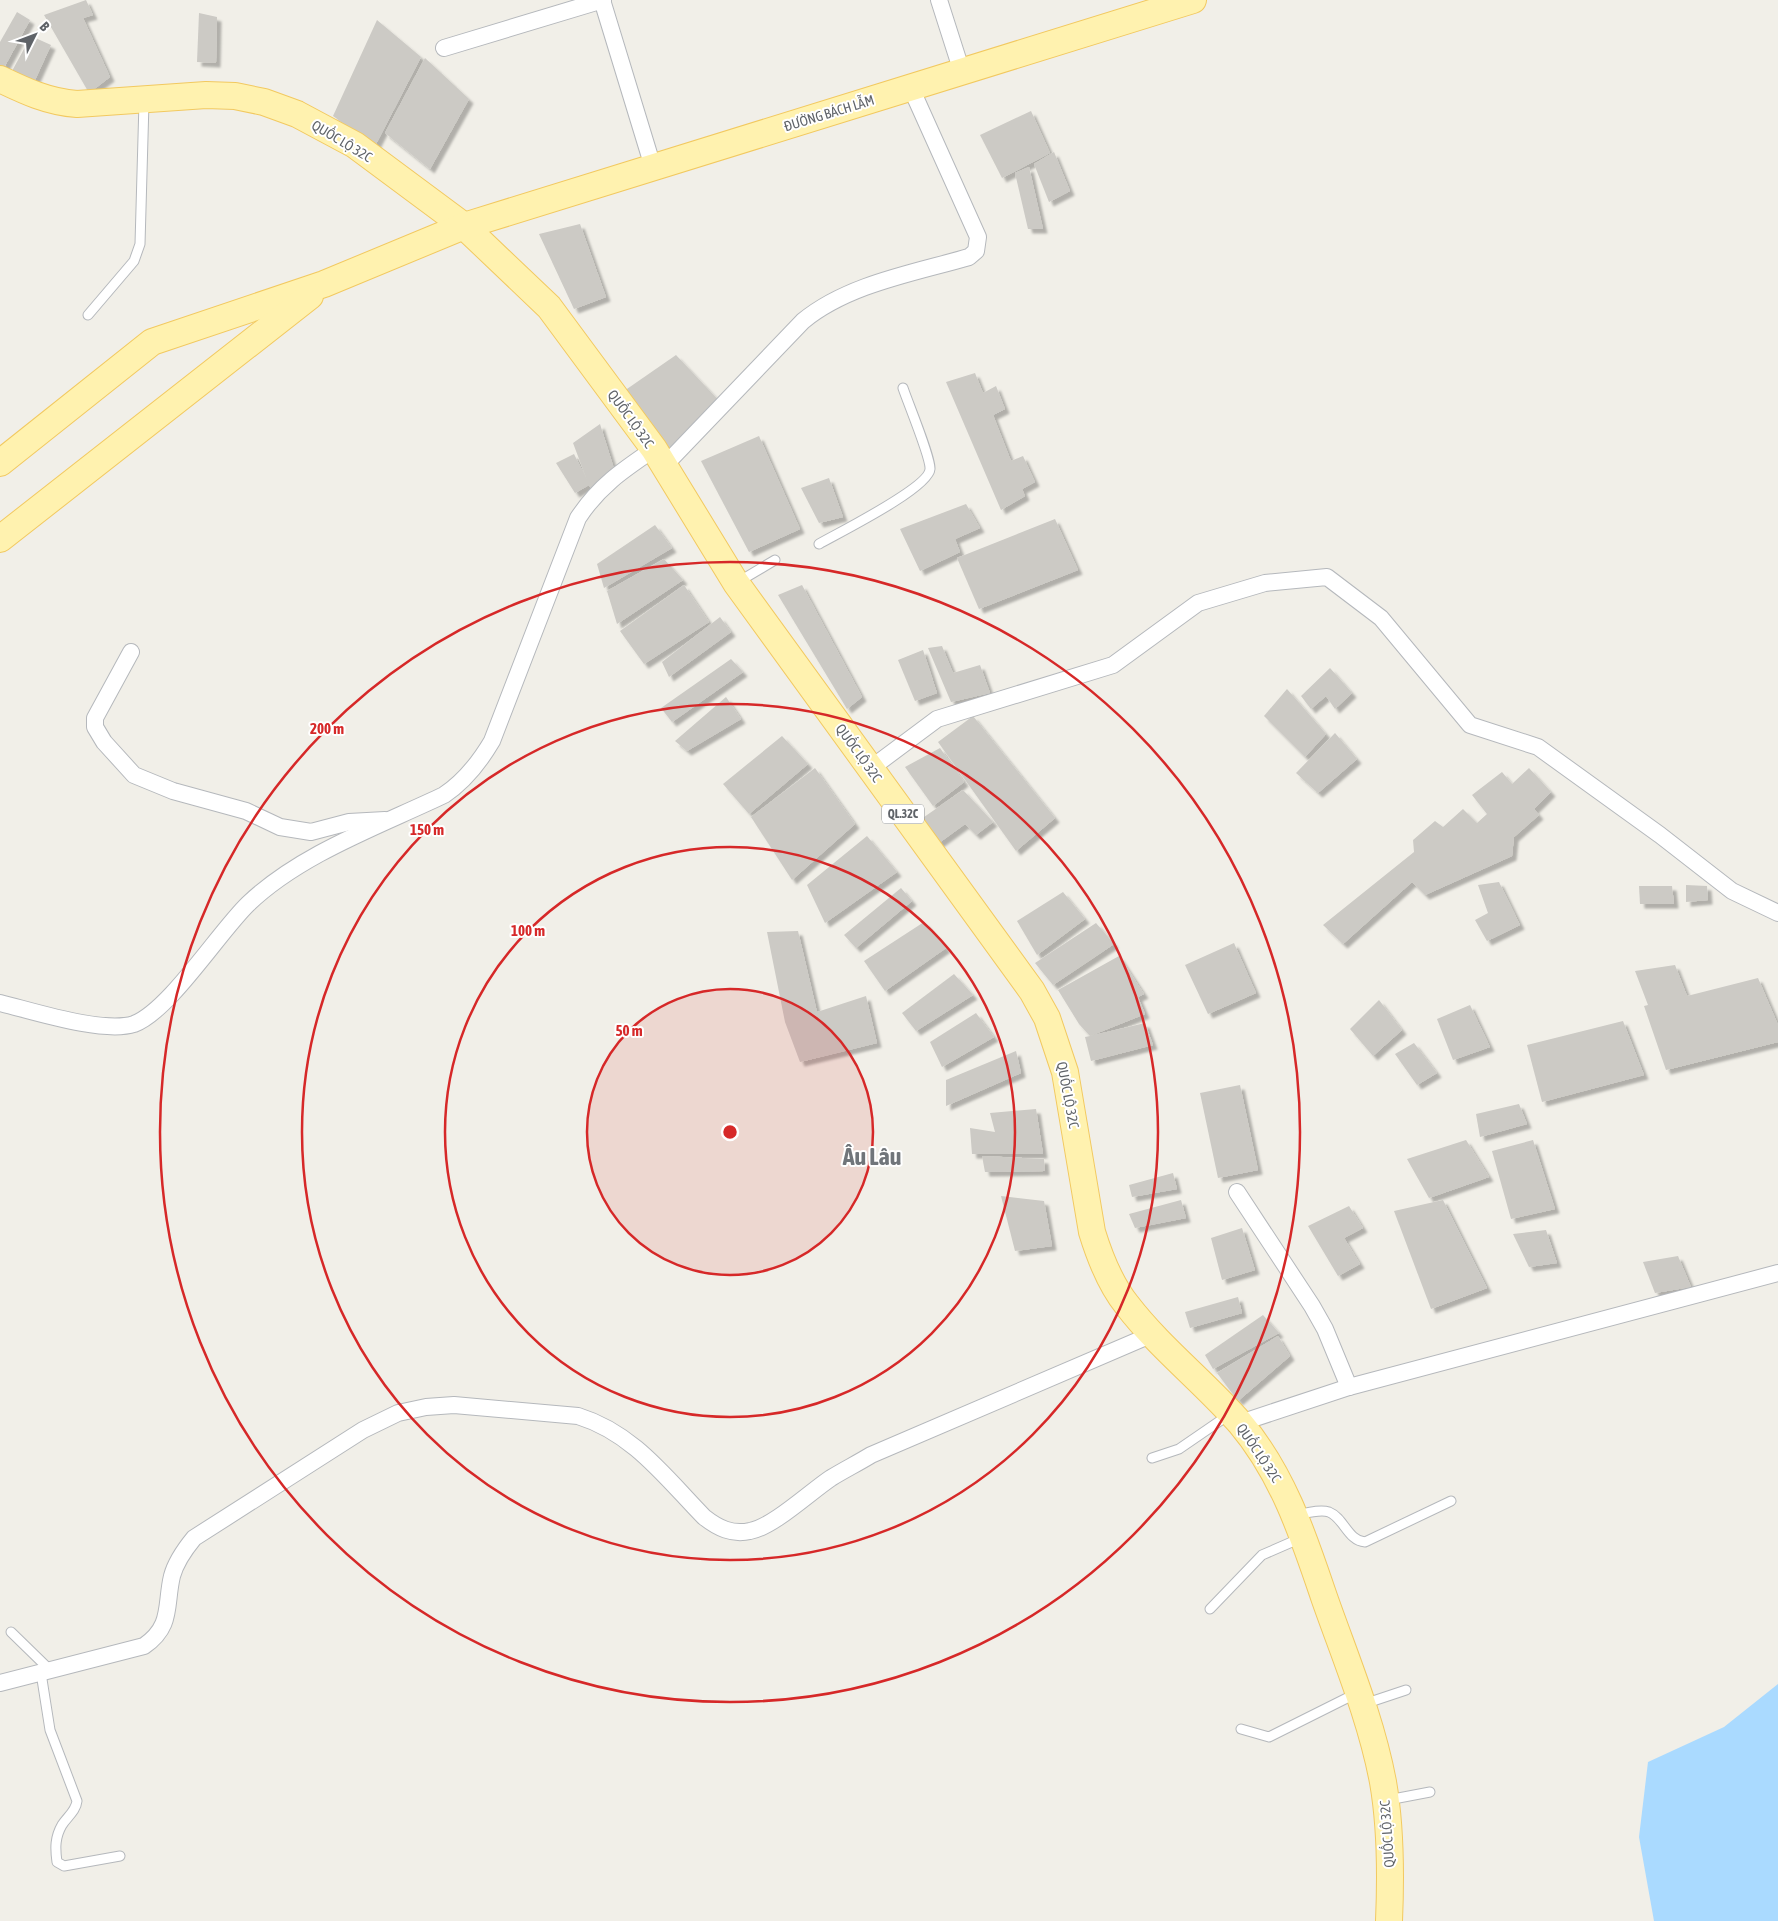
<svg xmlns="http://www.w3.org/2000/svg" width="1778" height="1921" font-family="'Asap Condensed',sans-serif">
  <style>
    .water { fill: #aadaff }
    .building { fill: #cccac5; filter: url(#shadow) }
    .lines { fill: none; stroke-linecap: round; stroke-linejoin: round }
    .lane-casing { stroke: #b5b8bc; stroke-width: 11 }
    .street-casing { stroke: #b5b8bc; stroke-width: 18 }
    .primary-casing { stroke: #f2c960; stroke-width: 28 }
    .lane { stroke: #fff; stroke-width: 9 }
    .street { stroke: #fff; stroke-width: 16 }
    .primary { stroke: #fff2af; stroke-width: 26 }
    .ring { fill: none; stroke: #d62828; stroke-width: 2.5 }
    .labels { text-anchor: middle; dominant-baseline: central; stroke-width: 4; stroke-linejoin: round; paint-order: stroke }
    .shield { fill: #fff; stroke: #8f9295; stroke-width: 1 }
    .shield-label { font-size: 12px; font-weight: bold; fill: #5f6368 }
    .street-label { font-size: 14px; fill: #5f6368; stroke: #fff }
    .town-label { font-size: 24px; font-weight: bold; fill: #70757a; stroke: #fff }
    .centre { fill: #d62828; stroke: #fff; stroke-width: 2.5 }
    .ring-label { font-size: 15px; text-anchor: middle; font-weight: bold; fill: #d62828; stroke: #fff; stroke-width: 4; stroke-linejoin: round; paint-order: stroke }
  </style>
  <defs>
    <filter id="shadow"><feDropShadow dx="4.5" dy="4.5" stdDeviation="1" flood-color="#0004"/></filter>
  </defs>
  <rect width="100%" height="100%" fill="#f1efe8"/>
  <path class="water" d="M1778,1684V1921H1654L1639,1837L1648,1762L1724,1727Z"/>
  <g class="building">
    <path d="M86,0L93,15L83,18L110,77L89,93L44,15Z"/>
    <path d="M17,12L30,20L0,75V42Z"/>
    <path d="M199,13L217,17L216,63L197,62Z"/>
    <path d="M377,20L421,57L375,146L333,116Z"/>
    <path d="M31,36L51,45L35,80L12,71Z"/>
    <path d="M425,58L469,99L430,169L385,133Z"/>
    <path d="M1031,111L1050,153L1002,178L980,135Z"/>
    <path d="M1054,152L1070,191L1049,202L1034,164Z"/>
    <path d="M1029,167L1043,229H1028L1015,173Z"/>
    <path d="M580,224L606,297L574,309L539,234Z"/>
    <path d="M676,355L722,404L669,454L624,391Z"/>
    <path d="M975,373L983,393L996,386L1005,409L993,415L1011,461L1023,456L1035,482L1022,489L1025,496L1001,510L946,382Z"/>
    <path d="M600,424L615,472L592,491L589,485L575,493L556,463L574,454L587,480L573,443Z"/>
    <path d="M759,436L800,529L749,552L701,461Z"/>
    <path d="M829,478L843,517L819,523L801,488Z"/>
    <path d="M966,504L980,528L955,539L960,552L920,571L900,529Z"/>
    <path d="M1055,519L1078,570L979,609L957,558Z"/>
    <path d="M655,525L672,548L604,588L597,564Z"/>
    <path d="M664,559L683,580L617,624L607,591Z"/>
    <path d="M684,585L709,622L644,664L620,631Z"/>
    <path d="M802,585L862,697L847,709L778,595Z"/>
    <path d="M720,617L731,632L669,677L662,662Z"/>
    <path d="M942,646L953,673L980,665L990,693L951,702L928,648Z"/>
    <path d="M923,650L937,693L915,701L898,660Z"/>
    <path d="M731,659L743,672L672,722L661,708Z"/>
    <path d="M1330,668L1352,693L1335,709L1326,696L1311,709L1301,696Z"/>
    <path d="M1287,689L1326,734L1305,757L1264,716Z"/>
    <path d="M726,697L741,719L687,751L675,741Z"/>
    <path d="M973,716L1055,818L1016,851L938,742Z"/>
    <path d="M1335,733L1357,759L1318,793L1296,773Z"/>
    <path d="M782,736L808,764L749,814L723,784Z"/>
    <path d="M940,748L964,782L933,806L905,767Z"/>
    <path d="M815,768L855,824L792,880L751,817Z"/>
    <path d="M1529,768L1551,792L1534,809L1539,815L1514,837L1512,856L1425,895L1412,882L1343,944L1323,925L1414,852L1413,840L1435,821L1443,827L1463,809L1477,823L1487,814L1472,795L1502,772L1512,784Z"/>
    <path d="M963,790L993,822L976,835L965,824L932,848L914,824Z"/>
    <path d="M867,836L897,872L825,923L807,885Z"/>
    <path d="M1499,882L1520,925L1487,941L1475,920L1488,913L1478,885Z"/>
    <path d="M1686,885L1707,886L1708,900L1686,902Z"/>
    <path d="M1639,886H1672L1674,904H1640Z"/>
    <path d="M901,888L912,901L856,948L844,935Z"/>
    <path d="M1063,892L1085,919L1037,955L1017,921Z"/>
    <path d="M924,922L946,948L885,991L864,961Z"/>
    <path d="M1096,923L1114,944L1053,985L1035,963Z"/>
    <path d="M798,931L817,1012L866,996L877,1043L800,1062L785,1022L767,932Z"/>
    <path d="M1234,943L1256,993L1208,1014L1185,965Z"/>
    <path d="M1119,956L1144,994L1138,997L1145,1014L1090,1036L1145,1023L1153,1045L1091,1061L1085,1037L1090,1036L1079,1024L1058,990Z"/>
    <path d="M1675,965L1687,996L1758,978L1778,1025V1042L1666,1070L1644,1006L1648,1005L1635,971Z"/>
    <path d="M954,974L973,995L916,1031L902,1013Z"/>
    <path d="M1379,1000L1402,1030L1373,1056L1350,1029Z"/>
    <path d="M1470,1005L1490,1047L1453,1060L1437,1019Z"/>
    <path d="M976,1013L994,1037L942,1067L930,1042Z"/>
    <path d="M1623,1021L1644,1075L1542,1102L1527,1045Z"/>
    <path d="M1414,1043L1437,1073L1417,1085L1395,1054Z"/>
    <path d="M1016,1051L1021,1073L946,1106V1080Z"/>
    <path d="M1240,1085L1258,1170L1218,1178L1200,1093Z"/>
    <path d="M1519,1104L1527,1124L1480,1137L1476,1114Z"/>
    <path d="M1036,1109L1043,1154H972L970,1128L995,1132L990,1113Z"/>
    <path d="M1466,1140L1489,1177L1429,1198L1407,1159Z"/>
    <path d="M1533,1140L1555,1209L1511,1219L1492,1151Z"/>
    <path d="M982,1156L1044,1159L1045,1171L985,1172Z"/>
    <path d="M1173,1173L1177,1189L1132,1197L1129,1185Z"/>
    <path d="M1001,1196L1044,1201L1052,1246L1015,1251Z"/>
    <path d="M1181,1200L1186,1218L1135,1228L1129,1214Z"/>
    <path d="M1443,1200L1487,1288L1431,1309L1394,1211Z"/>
    <path d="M1349,1206L1363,1228L1344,1238L1360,1264L1338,1276L1308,1226Z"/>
    <path d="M1242,1228L1255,1270L1222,1280L1211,1238Z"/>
    <path d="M1546,1230L1557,1263L1529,1267L1513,1234Z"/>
    <path d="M1678,1256L1691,1287L1655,1293L1643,1262Z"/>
    <path d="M1238,1297L1242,1313L1190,1328L1185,1312Z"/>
    <path d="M1263,1315L1279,1333L1213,1369L1205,1355Z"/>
    <path d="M1278,1336L1290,1356L1238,1401L1217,1373Z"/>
  </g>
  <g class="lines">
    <g class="lane-casing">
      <g id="lane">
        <path d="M88,315L134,261L140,244L144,102"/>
        <path d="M819,544C838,533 929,488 930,469C931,458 908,403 903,388"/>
        <path d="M738,582L775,560"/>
        <path d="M1152,1458L1179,1449L1230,1414"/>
        <path d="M1298,1515C1307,1513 1320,1509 1329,1512C1344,1518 1348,1541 1365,1542L1451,1501"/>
        <path d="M1210,1609L1262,1555L1301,1538"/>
        <path d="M11,1632L50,1670"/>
        <path d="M41,1673L50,1730L77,1801C76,1811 67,1817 62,1825C55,1837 55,1848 57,1862L64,1866L120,1856"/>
        <path d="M1364,1704L1406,1690"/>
        <path d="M1241,1729L1269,1737L1357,1693"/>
        <path d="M1388,1800L1430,1792"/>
      </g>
    </g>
    <g class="street-casing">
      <g id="street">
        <path d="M602,0L653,167"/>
        <path d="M939,0L962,72"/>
        <path d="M444,48L603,0"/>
        <path d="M665,465L803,321C848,284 914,273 969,257L976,251L978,237L911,88"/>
        <path d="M131,652L95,718V727L104,742L134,775L173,791L246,811L280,827L311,832L349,822L385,820"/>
        <path d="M870,769L937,719L1113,665L1198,603L1265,583L1327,577L1381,618L1470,725L1538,747L1660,835L1732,891L1778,913"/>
        <path d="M0,1003C33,1011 103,1034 134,1024C169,1011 219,932 248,904C300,854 379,826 444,795C465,781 479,763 492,741L578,518C599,486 623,470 654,449"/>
        <path d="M1237,1192L1312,1306L1325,1329L1349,1387"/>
        <path d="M1240,1423L1349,1387L1778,1273"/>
        <path d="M0,1683L144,1646C173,1626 165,1605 172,1576C176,1561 185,1549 194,1538L363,1430L398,1413L426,1407L454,1405L578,1416C633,1433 665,1477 704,1517C718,1528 732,1535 750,1531C773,1527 810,1492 831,1478C844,1470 858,1463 871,1455L1153,1334"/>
      </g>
    </g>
    <g class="primary-casing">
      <g id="primary">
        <path d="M0,79C25,91 48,102 77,104L206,95L235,96L264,102L297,114L355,145L464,226L549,307L654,449L736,583L1032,991L1047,1018L1065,1072L1092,1232C1100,1258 1110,1284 1127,1305C1160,1348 1204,1382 1240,1423C1283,1474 1303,1535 1324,1597C1345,1657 1371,1718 1383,1782C1391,1828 1391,1875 1389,1921"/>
        <path d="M0,463L152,342L324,284L464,226L1193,0"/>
        <path d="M0,539L310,296"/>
      </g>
    </g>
    <use href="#lane" class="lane"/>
    <use href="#street" class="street"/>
    <use href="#primary" class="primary"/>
  </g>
  <circle cx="730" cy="1132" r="143" fill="#d62828" fill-opacity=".12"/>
  <g class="ring">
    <circle cx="730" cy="1132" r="143"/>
    <circle cx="730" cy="1132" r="285"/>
    <circle cx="730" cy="1132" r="428"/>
    <circle cx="730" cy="1132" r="570"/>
  </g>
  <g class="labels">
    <rect class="shield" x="882" y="804.5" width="42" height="19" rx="4"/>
    <g class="shield-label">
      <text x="903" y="814">QL.32C</text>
    </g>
    <g class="street-label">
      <text transform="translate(829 113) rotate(-17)">ĐƯỜNG BÁCH LẪM</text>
      <text transform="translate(342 141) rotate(31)">QUỐC LỘ 32C</text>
      <text transform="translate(631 419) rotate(54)">QUỐC LỘ 32C</text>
      <text transform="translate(859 753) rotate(54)">QUỐC LỘ 32C</text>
      <text transform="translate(1068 1095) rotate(79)">QUỐC LỘ 32C</text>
      <text transform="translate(1259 1453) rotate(56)">QUỐC LỘ 32C</text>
      <text transform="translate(1387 1834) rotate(-94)">QUỐC LỘ 32C</text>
    </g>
    <g class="town-label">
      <text x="872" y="1156">Âu Lâu</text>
    </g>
  </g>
  <circle cx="730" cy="1132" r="8" class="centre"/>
  <g class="ring-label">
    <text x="327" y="734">200 m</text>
    <text x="427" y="835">150 m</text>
    <text x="528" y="936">100 m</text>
    <text x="629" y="1036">50 m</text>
  </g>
  <g transform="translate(35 35) rotate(48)" stroke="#ffffff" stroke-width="4" paint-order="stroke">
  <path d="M0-4L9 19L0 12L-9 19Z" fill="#5f6368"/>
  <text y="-8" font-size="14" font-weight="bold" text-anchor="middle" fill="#5f6368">B</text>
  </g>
</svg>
